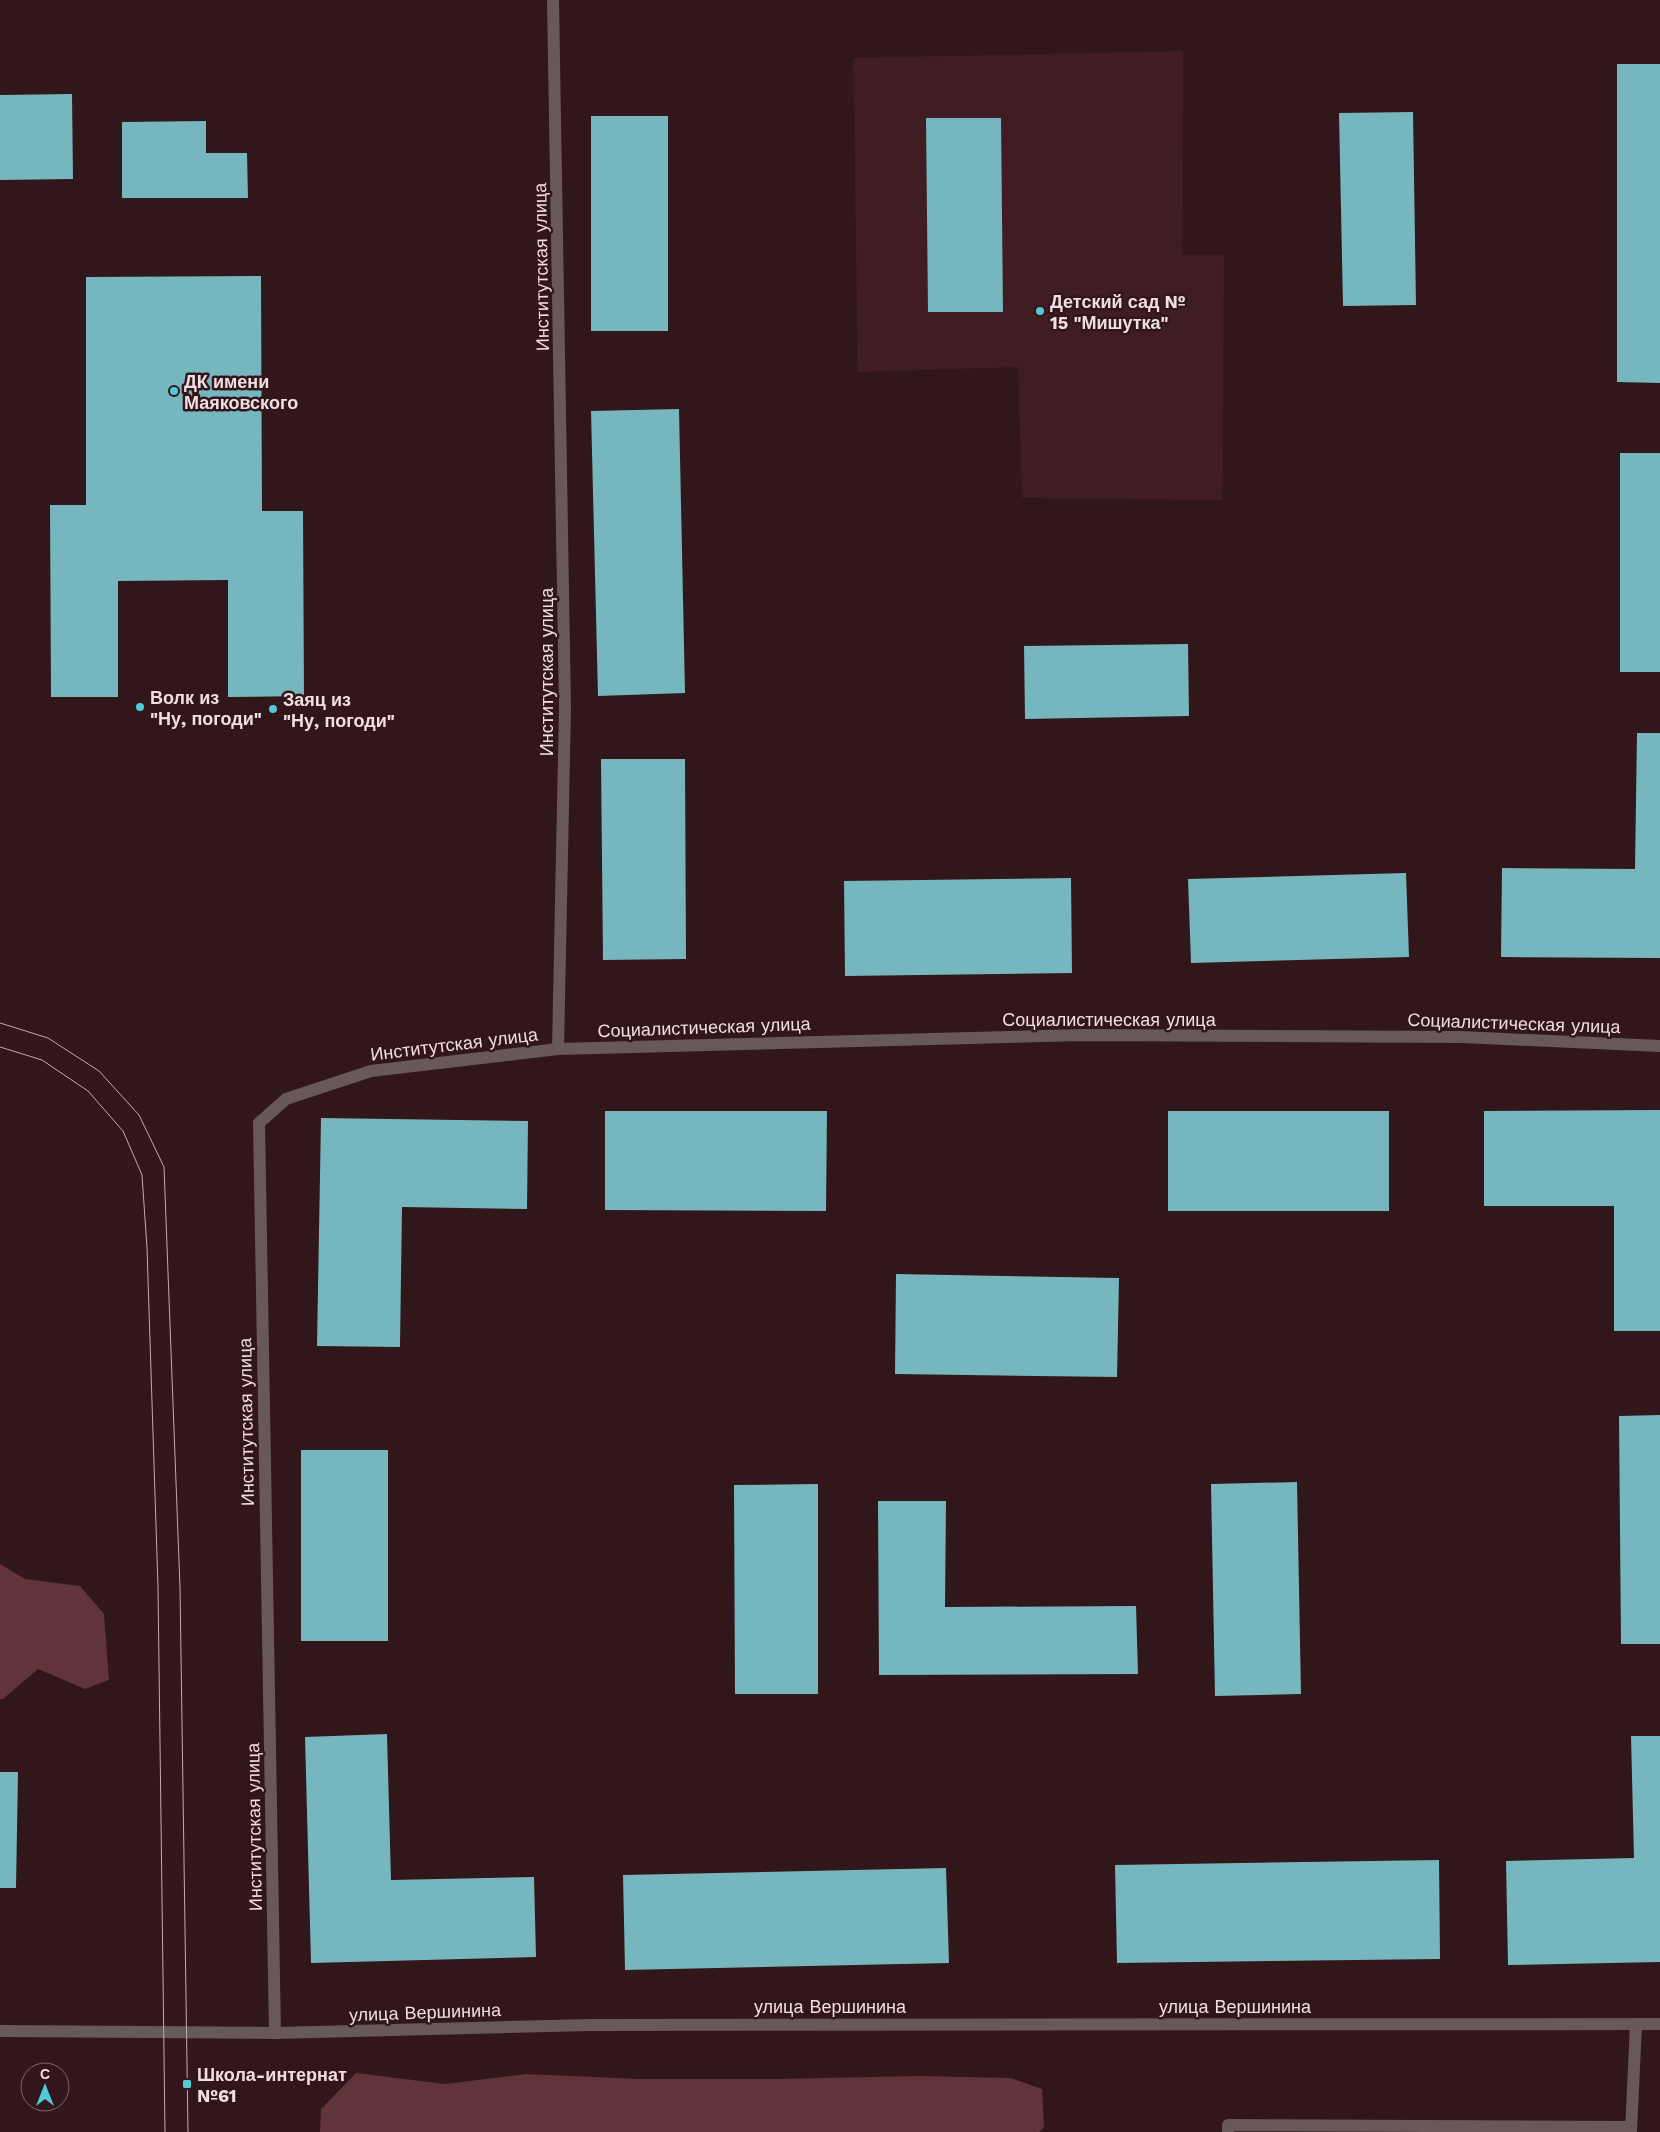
<svg xmlns="http://www.w3.org/2000/svg" width="1660" height="2132" font-family="'Work Sans',sans-serif">
  <style>
    .built { fill: #401d23 }
    .forest { fill: #61333a }
    .building { fill: #76b6be }
    .lines { fill: none; stroke-linecap: round; stroke-linejoin: round }
    .lane { stroke: #68585a; stroke-width: 12 }
    .street { stroke: #68585a; stroke-width: 12 }
    .tram { stroke: #c1abae; stroke-width: 1 }
    .poi-dot { fill: #52cbd9; stroke: #31161a; stroke-width: 2 }
    .labels { text-anchor: middle; dominant-baseline: central; stroke-width: 5; stroke-linejoin: round; paint-order: stroke }
    .street-label { font-size: 18px; fill: #f2dee0; stroke: #31161a }
    .poi-label { font-size: 18px; font-weight: bold; fill: #f2dee0; stroke: #31161a; text-anchor: start }
  </style>
  <rect width="100%" height="100%" fill="#31161a"/>
  <path class="built" d="M1183,51L1182,255H1224L1222,500L1022,498L1018,367L858,372L853,58Z"/>
  <g class="forest">
    <path d="M0,1564L25,1579L80,1586L104,1614L109,1680L85,1689L38,1669L3,1699H0Z"/>
    <path d="M356,2073L445,2084L526,2074L639,2079H777L920,2076L1011,2078L1042,2089L1044,2127L1039,2132H320L321,2109Z"/>
  </g>
  <g class="building">
    <path d="M1617,64H1660V383L1617,382Z"/>
    <path d="M72,94L73,179L0,180V95Z"/>
    <path d="M1413,112L1416,305L1343,306L1339,113Z"/>
    <rect x="591" y="116" width="77" height="215"/>
    <path d="M926,118H1001L1003,312H928Z"/>
    <path d="M206,121V153H247L248,198H122V122Z"/>
    <path d="M261,276L262,511H303L304,696L228,697V580L118,581V697H51L50,505H86V277Z"/>
    <path d="M679,409L685,693L598,696L591,411Z"/>
    <rect x="1620" y="453" width="40" height="219"/>
    <path d="M1188,644L1189,716L1025,719L1024,646Z"/>
    <path d="M1637,733H1660V958L1501,957L1502,868L1635,869Z"/>
    <path d="M601,759H685L686,959L603,960Z"/>
    <path d="M1406,873L1409,957L1191,963L1188,879Z"/>
    <path d="M1071,878L1072,973L845,976L844,881Z"/>
    <path d="M1660,1110V1331H1614V1206H1484V1111Z"/>
    <path d="M605,1111H827L826,1211L605,1210Z"/>
    <rect x="1168" y="1111" width="221" height="100"/>
    <path d="M321,1118L528,1121L527,1209L402,1207L400,1347L317,1346Z"/>
    <path d="M896,1274L1119,1278L1117,1377L895,1374Z"/>
    <path d="M1660,1415V1644H1621L1619,1416Z"/>
    <rect x="301" y="1450" width="87" height="191"/>
    <path d="M1297,1482L1301,1694L1215,1696L1211,1484Z"/>
    <path d="M818,1484V1694H735L734,1485Z"/>
    <path d="M878,1501H946L945,1607L1136,1606L1138,1674L879,1675Z"/>
    <path d="M387,1734L391,1880L534,1877L536,1957L311,1963L305,1737Z"/>
    <path d="M1631,1736H1660V1962L1508,1965L1506,1861L1634,1858Z"/>
    <path d="M0,1772H18L16,1888H0Z"/>
    <path d="M1439,1860L1440,1959L1117,1963L1115,1865Z"/>
    <path d="M946,1868L949,1963L625,1970L623,1875Z"/>
  </g>
  <g class="lines">
    <g class="lane">
      <path d="M1228,2132V2125L1631,2127"/>
      <path d="M1631,2132L1636,2024"/>
    </g>
    <g class="street">
      <path d="M553,0L565,708L558,1049"/>
      <path d="M0,2031L275,2033L590,2025L1660,2024"/>
      <path d="M275,2033L259,1123L286,1099L371,1071L558,1049L1082,1035L1461,1037L1660,1046"/>
    </g>
    <g class="tram">
      <path d="M0,1023L48,1038L99,1071L139,1115L164,1167L180,1587L188,2132"/>
      <path d="M0,1047L42,1060L88,1091L123,1131L142,1175L147,1248L158,1587L165,2132"/>
    </g>
  </g>
  <g class="poi-dot">
    <circle cx="1040" cy="311" r="5"/>
    <circle cx="174" cy="391" r="5"/>
    <circle cx="140" cy="707" r="5"/>
    <circle cx="273" cy="709" r="5"/>
    <rect x="182" y="2079" width="10" height="10" rx="2.5"/>
  </g>
  <g class="labels">
    <g class="street-label">
      <text transform="translate(541 267) rotate(-91)">Институтская улица</text>
      <text transform="translate(546 672) rotate(-90)">Институтская улица</text>
      <text x="1109" y="1019">Социалистическая улица</text>
      <text transform="translate(1514 1023) rotate(2)">Социалистическая улица</text>
      <text transform="translate(704 1027) rotate(-2)">Социалистическая улица</text>
      <text transform="translate(454 1044) rotate(-7)">Институтская улица</text>
      <text transform="translate(246 1422) rotate(-91)">Институтская улица</text>
      <text transform="translate(254 1827) rotate(-91)">Институтская улица</text>
      <text x="830" y="2006">улица Вершинина</text>
      <text x="1235" y="2006">улица Вершинина</text>
      <text transform="translate(425 2012) rotate(-2)">улица Вершинина</text>
    </g>
    <g class="poi-label">
      <text x="1050" y="301">Детский сад №<tspan x="1050" dy="21">15 "Мишутка"</tspan></text>
      <text x="184" y="381">ДК имени<tspan x="184" dy="21">Маяковского</tspan></text>
      <text x="150" y="697">Волк из<tspan x="150" dy="21">"Ну, погоди"</tspan></text>
      <text x="283" y="699">Заяц из<tspan x="283" dy="21">"Ну, погоди"</tspan></text>
      <text x="197" y="2074">Школа-интернат<tspan x="197" dy="21">№61</tspan></text>
    </g>
  </g>
  <g transform="translate(45 2087)"><circle r="24" fill="#31161a" stroke="#7e6669"/>
  <path d="M0-4L9 19L0 12L-9 19Z" fill="#52cbd9"/>
  <text y="-8" font-size="14" font-weight="bold" text-anchor="middle" fill="#f2dee0">С</text>
  </g>
</svg>
